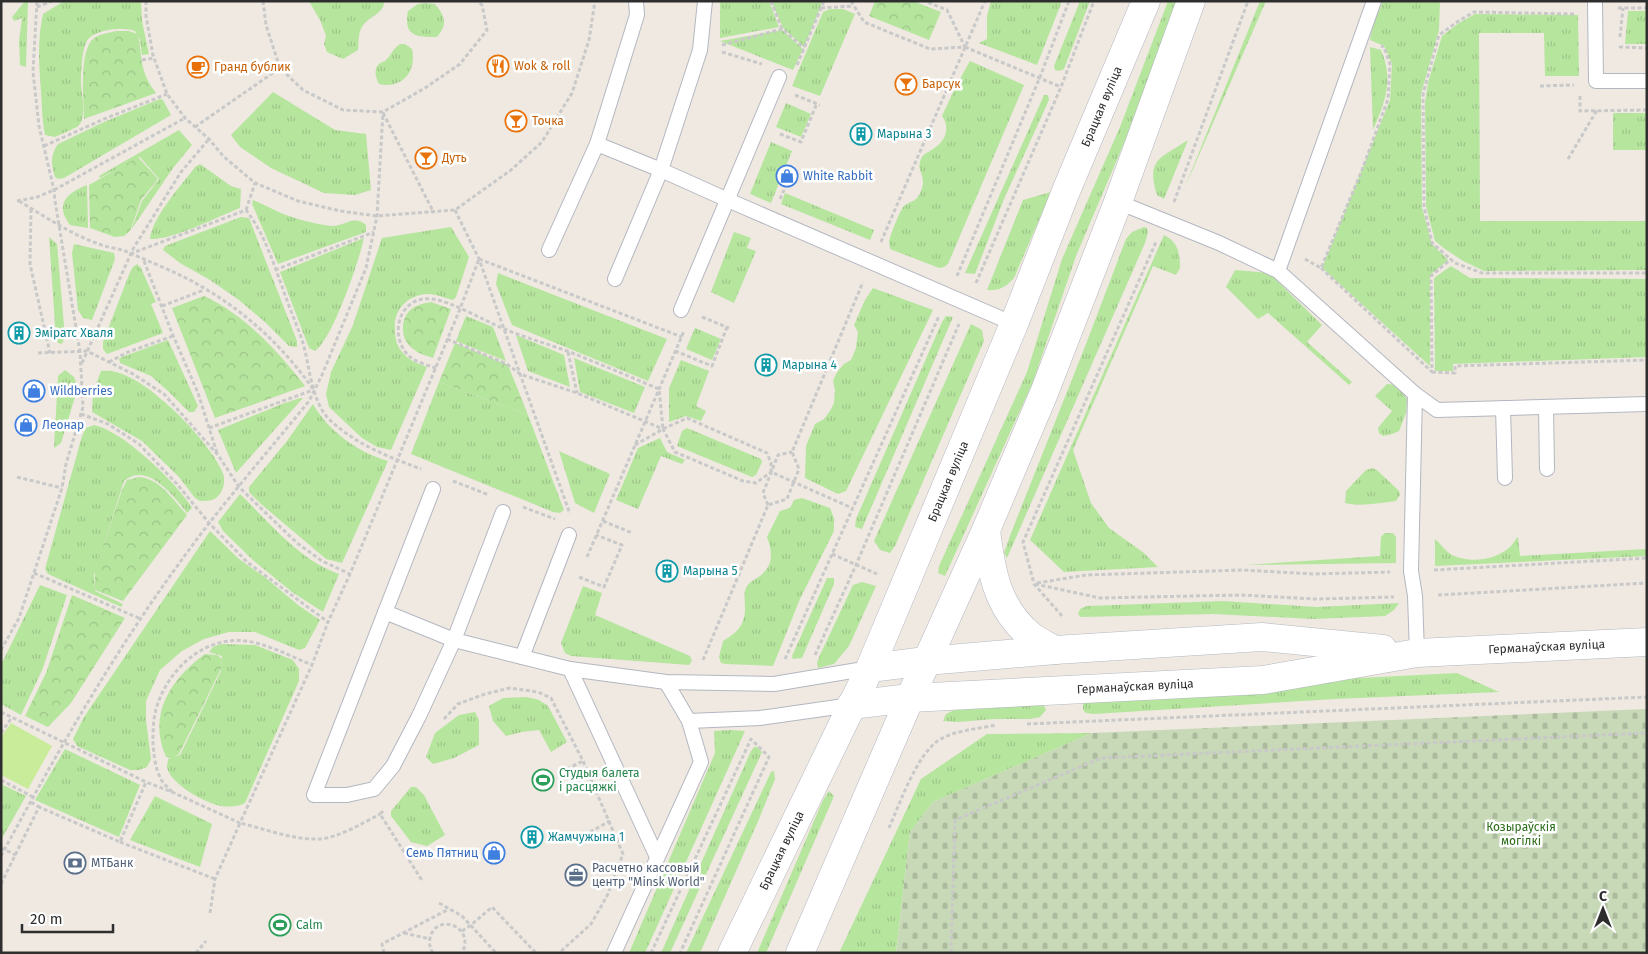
<svg xmlns="http://www.w3.org/2000/svg" width="1648" height="954" font-family="'Fira Sans',sans-serif">
  <style>
    .grass { fill: url(#grass-tufts) }
    .cemetery { fill: url(#cemetery-stones) }
    .park { fill: url(#park-crowns) }
    .pitch { fill: #c9ec9a }
    .lines { fill: none; stroke-linecap: round; stroke-linejoin: round }
    .lane-casing { stroke: #b4b7c1; stroke-width: 16 }
    .secondary-casing { stroke: #b4b7c1; stroke-width: 29 }
    .path { stroke: #c9c9c9; stroke-width: 3; stroke-dasharray: 4 2.5; stroke-linecap: butt }
    .lane { stroke: #fff; stroke-width: 14 }
    .secondary { stroke: #fff; stroke-width: 28 }
    .labels { text-anchor: middle; dominant-baseline: central; stroke-width: 5; stroke-linejoin: round; paint-order: stroke }
    .food-label { font-size: 12px; fill: #c56008; stroke: #fff; text-anchor: start }
    .street-label { font-size: 12px; fill: #2e2e2e; stroke: #fff }
    .culture-label { font-size: 12px; fill: #0d838f; stroke: #fff; text-anchor: start }
    .shop-label { font-size: 12px; fill: #366cbe; stroke: #fff; text-anchor: start }
    .leisure-label { font-size: 12px; fill: #27864d; stroke: #fff; text-anchor: start }
    .park-label { font-size: 12px; fill: #2c6e1b; stroke: #fff }
    .service-label { font-size: 12px; fill: #4e5e75; stroke: #fff; text-anchor: start }
  </style>
  <defs>
    <pattern id="grass-tufts" width="24" height="20" patternUnits="userSpaceOnUse" patternTransform="scale(1.25)"><rect width="24" height="20" fill="#b6e59e"/><path d="M3 7l-1-3M5 7V3M7 7l1-3M15 17l-1-3M17 17v-4M19 17l1-3" fill="none" stroke="#9dc588"/></pattern>
    <pattern id="cemetery-stones" width="16" height="16" patternUnits="userSpaceOnUse" patternTransform="scale(1.25)"><rect width="16" height="16" fill="#c8d9b8"/><path d="M2 7V4a2 2 0 0 1 4 0v3zM10 15v-3a2 2 0 0 1 4 0v3z" fill="#acbb9e"/></pattern>
    <pattern id="park-crowns" width="20" height="18" patternUnits="userSpaceOnUse" patternTransform="scale(1.25)"><rect width="20" height="18" fill="#b6e59e"/><path d="M2 6a3 3 0 1 1 6 0M12 15a3 3 0 1 1 6 0" fill="none" stroke="#9dc588"/></pattern>
  </defs>
  <rect width="100%" height="100%" fill="#efe9e1"/>
  <g class="grass">
    <path d="M25,1H28L26,67L20,65L19,41L22,18L14,21L12,17Z"/>
    <path d="M64,1H141L142,21L149,54L142,55L140,40L135,31C125,28 115,28 104,31C97,33 88,36 86,43C82,51 81,73 81,82C81,93 88,120 77,127L55,137L45,135C42,120 42,106 41,92C39,64 37,42 43,14Z"/>
    <path d="M309,1H384C385,14 366,17 361,29C358,34 359,43 358,50L343,59L327,52L324,44L326,36L321,22Z"/>
    <path d="M720,1H769L779,27L720,38Z"/>
    <path d="M771,1H823L804,47L783,28Z"/>
    <path d="M991,1H1062L1037,65L979,43L987,39V16Z"/>
    <path d="M1080,1H1090L1064,69C1060,71 1059,71 1055,70L1054,66Z"/>
    <path d="M1168,1H1181L1125,141L1076,256L1033,382L945,576L938,573L939,566L1027,372L1062,259L1120,127Z"/>
    <path d="M1260,1H1266L1183,192Z"/>
    <path d="M1383,1H1440L1439,30L1421,94L1422,207L1432,244L1448,260L1430,275V366L1322,268L1390,100L1392,64L1384,46L1370,40L1373,25Z"/>
    <path d="M425,3L435,4C445,16 448,24 437,37C417,37 403,37 408,11L418,4Z"/>
    <path d="M830,9H843L855,14L820,96L792,86L823,12Z"/>
    <path d="M1628,11H1647V44H1625Z"/>
    <path d="M1475,14L1578,15L1579,76H1545L1544,33H1479L1480,221H1647V270L1484,271L1463,261L1445,249L1435,241L1426,206L1425,103L1428,83L1442,36L1459,23Z"/>
    <path d="M782,30L803,49L793,70L720,41Z"/>
    <path d="M400,44H405L412,49C417,72 402,89 379,84C376,78 373,70 379,64C381,62 384,62 386,60C392,55 392,49 400,44Z"/>
    <path d="M1370,47L1381,50C1394,80 1385,102 1373,130Z"/>
    <path d="M970,61L1024,85L948,264L944,267L939,268L890,249C890,245 888,242 890,238C891,233 901,208 904,206C912,200 916,203 921,191C927,176 917,172 920,162C922,153 928,153 933,149C945,142 951,128 942,116L956,86Z"/>
    <path d="M273,92L335,130L366,134L371,190L355,195L324,193L271,168L240,147L231,135Z"/>
    <path d="M1044,95H1048L1049,100L1004,199L975,274L965,273Z"/>
    <path d="M160,99L163,100L171,115L64,178L58,179L55,177C51,164 50,156 58,144L104,122Z"/>
    <path d="M786,103L811,114L801,137L776,127Z"/>
    <rect x="1613" y="113" width="34" height="37"/>
    <path d="M179,130L192,145L173,168L131,230L142,201L159,179L140,157L100,178L99,176Z"/>
    <path d="M1188,140L1164,199L1157,195C1146,158 1160,159 1188,140Z"/>
    <path d="M771,142L792,151L771,203L750,194Z"/>
    <path d="M200,164L231,186L241,189L240,208C220,216 170,241 150,239C152,217 181,186 195,167Z"/>
    <path d="M87,185L88,228L70,225C54,204 67,193 87,185Z"/>
    <path d="M1051,192L1014,278C1006,287 999,291 987,290L1023,200Z"/>
    <path d="M785,193L874,230L870,240L781,204Z"/>
    <path d="M253,200C263,204 272,209 281,213C296,219 315,224 330,226C345,227 353,214 366,225V232L278,264L252,204Z"/>
    <path d="M241,217L249,218L297,341V347L289,346L265,322L239,300L210,280L180,263L163,250L165,246Z"/>
    <path d="M451,227L469,257L456,297L453,300C445,298 436,294 427,294C408,295 393,310 395,329C395,339 397,347 404,354C410,361 419,364 427,367L391,450L377,447L362,438L329,407L326,394L331,372L353,325L382,238Z"/>
    <path d="M1144,227L1147,228L1148,232L1145,243L1007,558L1004,553L1011,533L1086,344L1126,239L1132,232Z"/>
    <path d="M734,232L751,238L747,248L756,251L734,303L711,292Z"/>
    <path d="M1164,235C1178,242 1180,253 1180,268L1176,275L1153,266L1073,450L1091,503L1109,528L1144,553L1158,567L1064,572L1030,540Z"/>
    <path d="M49,237L57,244L65,337L62,344L58,343L56,339Z"/>
    <path d="M364,238C359,261 333,338 315,351L309,348L280,272Z"/>
    <path d="M74,244L114,253L115,259L92,320L83,318L78,310L72,253Z"/>
    <path d="M137,264L141,268L156,302L151,304L163,333L107,354L103,349V342L130,272L133,267Z"/>
    <path d="M1451,266L1470,278L1647,279V357L1453,364V371H1435L1434,278Z"/>
    <path d="M1235,270L1269,273L1322,325L1307,342L1352,382L1349,385L1268,313L1258,319L1226,287Z"/>
    <path d="M498,273L667,339L648,381L512,325L496,284Z"/>
    <path d="M873,288L933,310L846,491L838,494L805,478L806,446L815,424L824,419L830,411L834,403L835,390L833,381L837,372L844,364L851,360L856,348L858,332L854,325L865,300Z"/>
    <path d="M466,316L493,327L506,361L456,341Z"/>
    <path d="M946,316L953,317L862,529L855,527L856,519L942,322Z"/>
    <path d="M971,324L982,330L984,341L895,546L890,553L880,550L874,541Z"/>
    <path d="M695,328L721,339L712,360L686,349Z"/>
    <path d="M516,335L564,355L570,387L528,371Z"/>
    <path d="M168,340L198,406L194,412H189L168,391L151,376L120,363L119,359L122,357Z"/>
    <path d="M574,358L645,387L634,413L580,392Z"/>
    <path d="M681,360L709,371L696,406L706,411L701,421L686,416L669,422V388Z"/>
    <path d="M65,370L74,377L78,387L61,443L54,448L58,376Z"/>
    <path d="M101,371C110,370 119,372 127,376C140,382 152,391 162,400C181,415 212,449 222,471C227,481 223,496 212,500C208,501 204,501 200,501L195,498L179,477L142,441L92,412L93,392Z"/>
    <path d="M439,382L528,415L564,510L560,513L553,512L411,454Z"/>
    <path d="M1387,384C1397,384 1402,392 1407,399L1406,413L1399,431L1392,434L1383,436L1379,433L1378,428L1392,411L1375,396Z"/>
    <path d="M300,398H303L236,473L218,430L282,404Z"/>
    <path d="M313,404C328,431 359,453 388,461L342,563L326,559L261,504L249,492V487L287,441Z"/>
    <path d="M94,425C123,431 177,483 192,508L187,513C174,497 148,461 124,481L94,575L95,591L123,604L121,607L48,574L45,569L82,436L86,428Z"/>
    <path d="M687,428L761,459L762,462L756,475L752,477L677,446L682,431Z"/>
    <path d="M660,438L667,452L685,460L682,464L661,456L638,509L616,500L638,448Z"/>
    <path d="M559,451L610,474L594,513L575,503Z"/>
    <path d="M1373,468L1378,471L1399,491L1400,495L1396,501C1380,503 1360,507 1345,503L1346,491L1366,470Z"/>
    <path d="M240,494C270,523 299,560 339,574L323,612L292,592L254,561L223,531L218,522Z"/>
    <path d="M802,498L830,508L834,518V531L800,599L773,666L726,664L721,663L719,657L723,641C737,633 746,624 745,607C745,602 744,596 745,591C747,583 751,582 757,578C774,567 773,553 767,537L780,511L790,508L794,500Z"/>
    <path d="M210,531L239,559L266,578L298,605L320,620L305,648L299,650L255,632H229L204,639L182,651L160,670L146,701V720L151,759L147,767L139,770H130L77,746L73,739L84,717Z"/>
    <path d="M1385,533H1393L1396,537V563L1245,565L1380,556L1381,537Z"/>
    <path d="M1518,537L1520,556L1647,549V556L1435,566V539C1441,544 1445,551 1452,555C1470,564 1497,560 1511,546C1514,543 1515,539 1518,537Z"/>
    <path d="M827,578H834V584L802,658L793,659L792,656Z"/>
    <path d="M862,582L876,586L849,646L834,664L818,668L817,663L820,655L853,585Z"/>
    <path d="M40,585L67,595L43,668L21,715L1,704V665Z"/>
    <path d="M583,586L602,593L595,615L690,656L692,661L689,665L571,656L565,653L561,643Z"/>
    <path d="M1223,601L1317,607L1399,603L1394,610L1385,616L1313,619L1213,614L1081,617L1078,614L1080,609L1087,606Z"/>
    <path d="M221,644L255,645L293,660L299,669V681L245,803C237,807 230,807 221,806C205,803 170,784 167,767C167,765 168,762 168,759L180,755L221,671L222,656L209,652L213,647Z"/>
    <path d="M1457,673L1499,692L1335,699L1094,714L1086,713L1083,710V701L1321,680Z"/>
    <path d="M527,697L539,700L548,706L567,742L551,752L539,730L522,732L506,736L493,721L489,706L503,698Z"/>
    <path d="M1043,704L1046,710L1040,717L1030,719H994L958,722L943,721L946,714L958,708Z"/>
    <path d="M475,712L479,720V745L454,758L433,764L426,757L435,733L459,715Z"/>
    <path d="M731,730L745,731L645,953H629L715,753L714,731Z"/>
    <path d="M1092,733L933,802L910,832L896,953H839L921,779L987,734Z"/>
    <path d="M754,747H757L762,752L670,953H661L751,751Z"/>
    <path d="M65,749L140,785L119,837L35,800Z"/>
    <path d="M774,771L775,779L759,819L700,953H686L771,772Z"/>
    <path d="M1,784L26,796L1,840Z"/>
    <path d="M411,787H416L424,795L445,835L427,846L411,842L391,816V811Z"/>
    <path d="M829,791L834,796L766,953H757L823,800Z"/>
    <path d="M155,796L212,824L200,867L130,840Z"/>
  </g>
  <path class="cemetery" d="M1647,709V953H896L910,832L933,802L1092,733Z"/>
  <g class="park">
    <path d="M875,1H913L941,12L929,40L869,16Z"/>
    <path d="M116,31H129L137,34C140,42 140,47 141,55C142,69 147,82 156,93L84,119C84,99 79,58 91,41C97,34 108,33 116,31Z"/>
    <path d="M138,157L158,179L141,200L130,231L124,236L115,237L90,228L89,185Z"/>
    <path d="M204,296C245,315 278,351 305,386L215,418L172,308Z"/>
    <path d="M431,302L451,309L433,358C423,355 412,351 406,341C403,336 403,331 403,325C405,309 417,304 431,302Z"/>
    <path d="M455,343L508,365L528,415L439,382Z"/>
    <path d="M139,477C161,479 173,500 187,515L123,601L95,590V570L122,490L127,480Z"/>
    <path d="M72,595L125,618L71,703L48,727L25,716L46,673Z"/>
    <path d="M205,654L217,655L222,659L221,669L179,754L173,758L166,757C147,714 171,679 205,654Z"/>
  </g>
  <path class="pitch" d="M11,723L52,746L28,789L1,775V737Z"/>
  <g class="lines">
    <g class="lane-casing">
      <g id="lane">
        <path d="M705,1L700,50L661,170L737,204L1014,324"/>
        <path d="M1595,1L1596,81H1647"/>
        <path d="M597,144L661,170L615,279"/>
        <path d="M1118,202L1219,243L1278,271L1415,394L1437,410L1647,404"/>
        <path d="M549,250L597,144L637,15L636,1"/>
        <path d="M1278,271L1374,1"/>
        <path d="M681,310L779,77"/>
        <path d="M1415,394L1411,571L1415,596L1417,653"/>
        <path d="M1546,407L1547,469"/>
        <path d="M1503,408L1505,478"/>
        <path d="M433,489L314,795H347L374,789L393,766L419,716L454,640L503,512"/>
        <path d="M385,612L454,640L570,669L666,682L774,684L870,668"/>
        <path d="M522,657L569,535"/>
        <path d="M570,669L657,857"/>
        <path d="M689,721L760,718L851,705"/>
        <path d="M614,953L701,762L689,721L666,682"/>
      </g>
    </g>
    <g class="secondary-casing">
      <g id="secondary">
        <path d="M986,530C991,571 997,609 1032,637C1039,642 1048,646 1055,650"/>
        <path d="M870,668L926,661L1055,650L1262,637L1383,649"/>
        <path id="s1" d="M851,705L910,698L1263,680L1417,653L1647,642"/>
        <path id="s2" d="M732,953L870,668L1014,324L1066,191L1146,1"/>
        <path d="M800,953L910,698L986,530L1044,393L1118,202L1191,1"/>
      </g>
    </g>
    <g class="path">
      <path d="M146,1V16L153,55L167,94L185,118L209,139L223,156L255,183L298,201L340,211L377,216L455,210L511,170L542,142L572,93L589,40L595,1"/>
      <path d="M263,1L266,25L280,68L303,90L343,110L383,112L425,88L460,64L487,30L482,5L477,1"/>
      <path d="M771,1L782,29L804,48"/>
      <path d="M851,1L864,22L930,49L965,47L947,10L925,1"/>
      <path d="M37,7L52,1"/>
      <path d="M821,8L853,6"/>
      <path d="M1618,8H1647"/>
      <path d="M1574,14L1474,12L1460,20L1439,35L1423,94L1424,206L1432,243L1455,263L1482,273H1647"/>
      <path d="M1620,37L1623,8"/>
      <path d="M722,45L782,29"/>
      <path d="M1620,46V47L1647,48"/>
      <path d="M965,47L1061,87"/>
      <path d="M722,52L762,64"/>
      <path d="M142,60L154,58"/>
      <path d="M797,65L824,1"/>
      <path d="M1540,86L1574,85"/>
      <path d="M795,95L820,105"/>
      <path d="M1580,96V111L1647,110"/>
      <path d="M383,113L434,213"/>
      <path d="M195,127L280,68"/>
      <path d="M780,134L801,142L817,103"/>
      <path d="M44,146L104,119L167,94"/>
      <path d="M1568,159L1597,110"/>
      <path d="M780,199L784,190"/>
      <path d="M17,201L37,197L54,190L185,118"/>
      <path d="M19,201C44,216 69,233 96,243C105,247 116,248 125,251C146,260 168,269 188,279C239,306 280,342 313,389"/>
      <path d="M1174,202L1248,1"/>
      <path d="M31,209L30,264L50,353"/>
      <path d="M246,210L255,183"/>
      <path d="M455,210L479,259L570,514"/>
      <path d="M881,242L985,1"/>
      <path d="M130,254L246,210C264,233 273,262 283,289C289,307 297,325 303,343C310,367 311,403 331,421C357,445 389,457 421,469"/>
      <path d="M479,259L682,337"/>
      <path d="M1305,259L1321,268L1362,170L1388,99L1390,64L1384,47L1381,46"/>
      <path d="M144,261L172,333L198,393L217,453"/>
      <path d="M1321,268L1432,372L1431,276L1451,259"/>
      <path d="M275,270L374,232"/>
      <path d="M957,276L1040,77L1069,1"/>
      <path d="M976,283L1061,87L1094,1"/>
      <path d="M162,306L204,290"/>
      <path d="M702,317L729,328"/>
      <path d="M447,339L507,364L520,374L577,393L663,429L675,452L743,481L756,483L771,472"/>
      <path d="M675,351L712,366L727,327"/>
      <path d="M568,352L577,393"/>
      <path d="M38,353L87,351L133,374L164,394L218,455L239,487L297,543L322,561L350,574"/>
      <path d="M109,362L128,352L173,336"/>
      <path d="M82,363L133,249L181,172L209,139"/>
      <path d="M436,368C427,365 415,362 408,355C388,334 400,295 432,299C451,301 483,320 502,328C523,337 545,343 567,351C598,363 628,376 659,389L663,429"/>
      <path d="M1432,372L1455,373V366L1647,360"/>
      <path d="M81,414L108,424L139,444L177,484L209,523L247,562L328,622"/>
      <path d="M209,428L313,390"/>
      <path d="M635,445L663,429L687,418L767,453L771,463V472L852,508"/>
      <path d="M17,477L62,488"/>
      <path d="M453,481L489,495"/>
      <path d="M768,505L763,493L778,455L792,452"/>
      <path d="M523,507L555,519"/>
      <path d="M603,521L632,533"/>
      <path d="M832,554L877,574"/>
      <path d="M587,557L684,331"/>
      <path d="M1434,570L1647,558"/>
      <path d="M34,573L141,619"/>
      <path d="M579,577L604,587L622,545L596,535"/>
      <path d="M1037,583L1086,575L1242,570L1314,574L1390,572"/>
      <path d="M1035,584L1100,598L1241,595L1315,599L1394,597"/>
      <path d="M1438,595L1647,583"/>
      <path d="M1062,616L1034,584L1023,542L1156,242"/>
      <path d="M1,650L19,618L62,488L66,464L83,407L80,352L55,201L54,190L39,126L33,72L37,1"/>
      <path d="M815,655L856,565L959,324"/>
      <path d="M785,659L939,316"/>
      <path d="M703,660L768,505L787,499L799,469L792,452L863,282"/>
      <path d="M1,712L146,782L172,792L240,823L312,665L328,622L350,574L460,309L479,259"/>
      <path d="M444,719L458,704L485,694L510,688L538,692L551,698L583,761L623,854L607,896L591,924L559,953"/>
      <path d="M1027,724L1647,697"/>
      <path d="M1,733L12,717"/>
      <path d="M561,772L583,761"/>
      <path d="M1,780L33,797"/>
      <path d="M172,792C168,787 162,783 160,777C155,767 154,755 153,744C153,731 153,718 157,706C167,674 195,645 229,641C256,637 287,655 312,665"/>
      <path d="M31,802L39,807"/>
      <path d="M383,811L380,814L423,882"/>
      <path d="M889,828C900,803 917,754 939,740C955,730 978,729 996,725"/>
      <path d="M590,832L610,821"/>
      <path d="M120,842L215,879"/>
      <path d="M1,848L16,855"/>
      <path d="M1,856C56,754 114,652 183,558C222,504 267,453 309,401L322,375L366,268L377,216L383,112"/>
      <path d="M1,884L39,807L120,842L146,782"/>
      <path d="M439,903L462,916L496,953"/>
      <path d="M210,913L215,879L240,823C265,829 293,840 319,839C338,838 363,823 380,814"/>
      <path d="M462,931L471,925L492,907L536,953"/>
      <path d="M404,933L430,939"/>
      <path d="M196,953L206,941"/>
      <path d="M384,953L382,944L449,909"/>
      <path d="M433,953C430,948 429,944 430,938C436,912 476,926 462,953"/>
      <path d="M651,953L751,739L769,757L680,953"/>
      <path d="M951,953L955,820L1101,758L1647,733"/>
    </g>
    <use href="#lane" class="lane"/>
    <use href="#secondary" class="secondary"/>
  </g>
  <defs>
    <g id="restaurant-ring" transform="scale(1.125)"><circle r="9.5" fill="#fff" stroke="#e8710a" stroke-width="1.5"/><path d="M-5-6h1v4h1v-4h1v4h1v-4h1v5L-1.5 .5V6h-2V.5L-5-1ZM5-6V6H3V1.5H1.5Q1.5-4 5-6Z" fill="#e8710a"/></g>
    <g id="cafe-ring" transform="scale(1.125)"><circle r="9.5" fill="#fff" stroke="#e8710a" stroke-width="1.5"/><path d="M-5.5-4.5H6V0H3Q3 3.5 0 3.5H-2.5Q-5.5 3.5-5.5 0ZM3-3.2v2h1.7v-2ZM-6 4.5H4V6H-6Z" fill="#e8710a"/></g>
    <g id="bar-ring" transform="scale(1.125)"><circle r="9.5" fill="#fff" stroke="#e8710a" stroke-width="1.5"/><path d="M-6-5H6L.8 .8V4.5H3.5V6h-7V4.5H-.8V.8Z" fill="#e8710a"/></g>
    <g id="building-ring" transform="scale(1.125)"><circle r="9.5" fill="#fff" stroke="#0f9aa8" stroke-width="1.5"/><path d="M-4-6H4V6H1V3H-1V6H-4ZM-2.5-4.3h1.7v1.8h-1.7ZM.8-4.3h1.7v1.8H.8ZM-2.5-1h1.7V.8h-1.7ZM.8-1h1.7V.8H.8Z" fill="#0f9aa8"/></g>
    <g id="shop-ring" transform="scale(1.125)"><circle r="9.5" fill="#fff" stroke="#3f7fe0" stroke-width="1.5"/><path d="M-5-2.5h2.3a2.7 3.5 0 0 1 5.4 0H5L5.5 6h-11ZM-1.5-2.5h3a1.5 2.3 0 0 0-3 0Z" fill="#3f7fe0"/></g>
    <g id="stadium-ring" transform="scale(1.125)"><circle r="9.5" fill="#fff" stroke="#2e9e5b" stroke-width="1.5"/><path d="M0-5a6.5 5 0 1 0 0 10a6.5 5 0 1 0 0-10ZM-3.5-1.8h7v3.6h-7Z" fill="#2e9e5b"/></g>
    <g id="bank-ring" transform="scale(1.125)"><circle r="9.5" fill="#fff" stroke="#5c6f8a" stroke-width="1.5"/><path d="M-6-4H6V4H-6ZM0-2.3a2.3 2.3 0 1 0 0 4.6a2.3 2.3 0 1 0 0-4.6Z" fill="#5c6f8a"/></g>
    <g id="office-ring" transform="scale(1.125)"><circle r="9.5" fill="#fff" stroke="#5c6f8a" stroke-width="1.5"/><path d="M-6-3h4V-5.5h4V-3h4V5H-6ZM-1-4.5V-3h2v-1.5ZM-6 0V1H6V0Z" fill="#5c6f8a"/></g>
  </defs>
  <g fill-rule="evenodd">
    <use href="#restaurant-ring" x="498" y="66"/>
    <use href="#cafe-ring" x="198" y="67"/>
    <use href="#bar-ring" x="906" y="84"/>
    <use href="#bar-ring" x="516" y="121"/>
    <use href="#building-ring" x="861" y="134"/>
    <use href="#bar-ring" x="426" y="158"/>
    <use href="#shop-ring" x="787" y="176"/>
    <use href="#building-ring" x="19" y="333"/>
    <use href="#building-ring" x="766" y="365"/>
    <use href="#shop-ring" x="34" y="391"/>
    <use href="#shop-ring" x="26" y="425"/>
    <use href="#building-ring" x="667" y="571"/>
    <use href="#stadium-ring" x="543" y="780"/>
    <use href="#building-ring" x="532" y="837"/>
    <use href="#shop-ring" x="494" y="853"/>
    <use href="#bank-ring" x="75" y="863"/>
    <use href="#office-ring" x="576" y="875"/>
    <use href="#stadium-ring" x="280" y="925"/>
  </g>
  <g class="labels">
    <g class="food-label">
      <text x="514" y="66">Wok &amp; roll</text>
      <text x="214" y="67">Гранд бублик</text>
      <text x="922" y="84">Барсук</text>
      <text x="532" y="121">Точка</text>
      <text x="442" y="158">Дуть</text>
    </g>
    <g class="street-label">
      <text stroke="none"><textPath href="#s2" startOffset="924">Брацкая вуліца</textPath></text>
      <text stroke="none"><textPath href="#s2" startOffset="519">Брацкая вуліца</textPath></text>
      <text stroke="none"><textPath href="#s1" startOffset="699">Германаўская вуліца</textPath></text>
      <text stroke="none"><textPath href="#s1" startOffset="285">Германаўская вуліца</textPath></text>
      <text stroke="none"><textPath href="#s2" startOffset="114">Брацкая вуліца</textPath></text>
    </g>
    <g class="culture-label">
      <text x="877" y="134">Марына 3</text>
      <text x="35" y="333">Эміратс Хваля</text>
      <text x="782" y="365">Марына 4</text>
      <text x="683" y="571">Марына 5</text>
      <text x="548" y="837">Жамчужына 1</text>
    </g>
    <g class="shop-label">
      <text x="803" y="176">White Rabbit</text>
      <text x="50" y="391">Wildberries</text>
      <text x="42" y="425">Леонар</text>
      <text x="478" y="853" text-anchor="end">Семь Пятниц</text>
    </g>
    <g class="leisure-label">
      <text x="559" y="773">Студыя балета<tspan x="559" dy="14">і расцяжкі</tspan></text>
      <text x="296" y="925">Calm</text>
    </g>
    <g class="park-label">
      <text x="1521" y="827">Козыраўскія<tspan x="1521" dy="14">могілкі</tspan></text>
    </g>
    <g class="service-label">
      <text x="91" y="863">МТБанк</text>
      <text x="592" y="868">Расчетно кассовый<tspan x="592" dy="14">центр "Minsk World"</tspan></text>
    </g>
  </g>
  <rect width="1648" height="954" fill="none" stroke="#2e2e2e" stroke-width="5"/>
  <g transform="translate(1603 909)" stroke="#ffffff" stroke-width="4" paint-order="stroke">
  <path d="M0-4L9 19L0 12L-9 19Z" fill="#2e2e2e"/>
  <text y="-8" font-size="14" font-weight="bold" text-anchor="middle" fill="#2e2e2e">С</text>
  </g>
  <path d="M22 924v8h91v-8" fill="none" stroke="#2e2e2e" stroke-width="2.5"/>
  <text x="30" y="924" font-size="15" fill="#2e2e2e" stroke="#ffffff" stroke-width="4" paint-order="stroke">20 m</text>
</svg>
